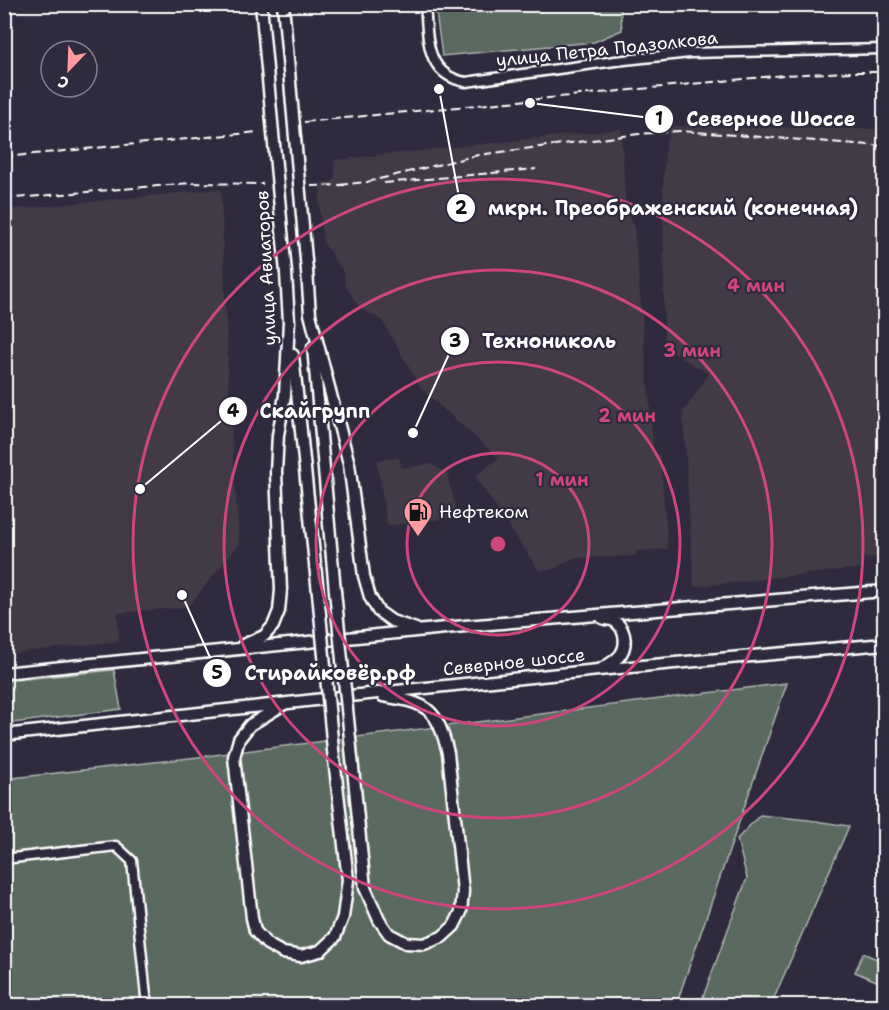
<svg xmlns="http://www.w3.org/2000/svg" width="889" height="1010" font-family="'Shantell Sans',sans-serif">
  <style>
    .built { fill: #423a47 }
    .green { fill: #5a6a61; stroke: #acb4b0; stroke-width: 1.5 }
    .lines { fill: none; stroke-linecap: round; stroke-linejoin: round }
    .minor-casing { stroke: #fff; stroke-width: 13 }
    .major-casing { stroke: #fff; stroke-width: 15 }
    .minor { stroke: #2f2a3d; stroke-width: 8 }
    .major { stroke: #2f2a3d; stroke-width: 10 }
    .rail { stroke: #fff; stroke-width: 2; stroke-dasharray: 9 4.5; stroke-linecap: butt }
    .major-bridge-casing { stroke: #fff; stroke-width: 15; stroke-linecap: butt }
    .major-bridge { stroke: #2f2a3d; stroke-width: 10 }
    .ring { fill: none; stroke: #ce467c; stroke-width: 3 }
    .labels { text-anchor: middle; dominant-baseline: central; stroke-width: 4.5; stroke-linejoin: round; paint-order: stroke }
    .street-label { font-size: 18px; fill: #fff; stroke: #2f2a3d }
    .poi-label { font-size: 18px; fill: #fff; stroke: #2f2a3d; text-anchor: start }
    .centre { fill: #ce467c; stroke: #2f2a3d; stroke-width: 3 }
    .ring-label { font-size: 18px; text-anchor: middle; font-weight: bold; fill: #ce467c; stroke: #2f2a3d; stroke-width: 4.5; stroke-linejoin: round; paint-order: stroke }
    .leader { fill: none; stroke: #fff; stroke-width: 2 }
    .callout-dot { fill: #fff; stroke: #2f2a3d; stroke-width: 2 }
    .mark-label { font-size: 18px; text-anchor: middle; font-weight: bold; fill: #111 }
    .callout-label { font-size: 20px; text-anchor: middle; font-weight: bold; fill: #fff; stroke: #2f2a3d; stroke-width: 4.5; stroke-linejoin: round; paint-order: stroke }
  </style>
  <rect width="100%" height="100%" fill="#2f2a3d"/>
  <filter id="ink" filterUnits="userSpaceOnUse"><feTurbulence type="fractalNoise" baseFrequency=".0167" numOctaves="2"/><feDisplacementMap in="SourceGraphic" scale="12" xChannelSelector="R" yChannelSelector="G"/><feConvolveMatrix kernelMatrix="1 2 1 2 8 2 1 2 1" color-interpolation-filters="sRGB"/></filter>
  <g filter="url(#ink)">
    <g class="built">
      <path d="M669,126L884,129V557L861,558V568L694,587L683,412L709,374L670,351L664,337L663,189L666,139H669Z"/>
      <path d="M621,129L626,211L634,226L654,455H660L668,549L636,551V556L573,558L554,569L539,571L475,476L499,458L422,390L382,320L360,308L346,287L344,273L323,242L319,203L321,183L332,182L335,177L334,160Z"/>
      <path d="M221,189L228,377L239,544L188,607L117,613L119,641L5,654V210Z"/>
      <path d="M399,458L402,468L431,464L447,473L457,513L456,517L387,526L377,460Z"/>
    </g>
    <g class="green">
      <path d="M435,5H620L622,30L594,42L442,56Z"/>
      <path d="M114,670L121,709L5,724V681Z"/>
      <path d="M787,683L676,1005H5L4,779L190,758Z"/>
      <path d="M760,815L808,820L849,826L771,1005H700L747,878L737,839Z"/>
      <path d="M863,953L884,962V975L881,983L855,972Z"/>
    </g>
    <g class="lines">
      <g class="minor-casing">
        <g id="minor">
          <path d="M425,4C428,38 425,75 466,82L615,61L690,53L884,49"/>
          <path d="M4,859L116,846L132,861L147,1006"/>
        </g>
      </g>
      <g class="major-casing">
        <g id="major">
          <path d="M307,271L310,314L349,464L364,576L370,597L378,611L392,621L416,629"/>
          <path d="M313,347L335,591"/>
          <path d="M293,355L318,593"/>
          <path d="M243,645L264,636L273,626L279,611L281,590L276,472L278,435L285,395L289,322L286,273"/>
          <path d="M601,669C608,665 616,661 621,654C628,643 625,626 612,620C611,620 603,619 602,618"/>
          <path d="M4,673L465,626L884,591"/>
          <path d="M284,704L250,725L239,739L234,757L252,918L255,931L267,944L283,953L301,956L320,951L335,937L343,917L348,880L333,750"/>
          <path d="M4,735L368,694L598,670L884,644"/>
          <path d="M351,748L365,888L379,920L389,934L406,943L424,944L442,937L454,926L461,912L463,891L448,753C437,708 428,703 383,696"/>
        </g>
      </g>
      <use href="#minor" class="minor"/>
      <use href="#major" class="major"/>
      <g class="rail">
        <path d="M304,122L784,75L850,72H884"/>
        <path d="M4,157L258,132"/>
        <path d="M384,183L536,169"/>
        <path d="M339,185L367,182L478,155L639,134L680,131L884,146"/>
        <path d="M311,186L345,185"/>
        <path d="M4,199L192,183L263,184"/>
      </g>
      <g class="major-bridge-casing">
        <g id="major-bridge">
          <path d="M261,4L286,273"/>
          <path d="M283,4L307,271"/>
          <path d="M335,591L351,748"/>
          <path d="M318,593L333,750"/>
        </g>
      </g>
      <use href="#major-bridge" class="major-bridge"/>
    </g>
  </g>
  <g class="ring">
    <circle cx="498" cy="544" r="91"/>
    <circle cx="498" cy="544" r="182"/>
    <circle cx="498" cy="544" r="274"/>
    <circle cx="498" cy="544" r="365"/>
  </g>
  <defs>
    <g id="fuel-pin" transform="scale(1.5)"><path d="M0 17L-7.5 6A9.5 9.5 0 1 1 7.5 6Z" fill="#ff9aa2" stroke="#2f2a3d"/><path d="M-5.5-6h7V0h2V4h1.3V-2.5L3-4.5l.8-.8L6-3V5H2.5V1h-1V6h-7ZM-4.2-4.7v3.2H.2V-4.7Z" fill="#111"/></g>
  </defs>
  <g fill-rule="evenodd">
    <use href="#fuel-pin" x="418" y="512"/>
  </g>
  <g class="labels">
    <g class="street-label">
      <text transform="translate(607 49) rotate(-6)">улица Петра Подзолкова</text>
      <text transform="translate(266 268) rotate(-93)">улица Авиаторов</text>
      <text transform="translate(514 662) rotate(-6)">Северное шоссе</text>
    </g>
    <g class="poi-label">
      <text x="439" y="512">Нефтеком</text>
    </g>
  </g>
  <circle cx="498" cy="544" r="9" class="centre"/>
  <g class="ring-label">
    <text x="756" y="292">4 мин</text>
    <text x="692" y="357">3 мин</text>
    <text x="627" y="422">2 мин</text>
    <text x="562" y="486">1 мин</text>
  </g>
  <path class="leader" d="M530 103L659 119M439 89L461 208M413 433L455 341M140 489L233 411M182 595L217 673"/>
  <g class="callout-dot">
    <circle cx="530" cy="103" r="6"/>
    <circle cx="439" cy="89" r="6"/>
    <circle cx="413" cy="433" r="6"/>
    <circle cx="140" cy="489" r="6"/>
    <circle cx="182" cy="595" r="6"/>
    <circle cx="659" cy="119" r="15"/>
    <circle cx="461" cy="208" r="15"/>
    <circle cx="455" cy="341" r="15"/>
    <circle cx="233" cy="411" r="15"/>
    <circle cx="217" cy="673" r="15"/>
  </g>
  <g class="mark-label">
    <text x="659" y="125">1</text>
    <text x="461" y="214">2</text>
    <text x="455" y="347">3</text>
    <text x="233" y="417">4</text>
    <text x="217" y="679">5</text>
  </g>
  <g class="callout-label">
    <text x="771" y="126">Северное Шоссе</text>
    <text x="673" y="215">мкрн. Преображенский (конечная)</text>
    <text x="549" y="348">Технониколь</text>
    <text x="315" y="418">Скайгрупп</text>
    <text x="330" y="680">Стирайковёр.рф</text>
  </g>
  <rect width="889" height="1010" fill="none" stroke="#2f2a3d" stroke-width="24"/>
  <rect x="12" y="12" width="865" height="986" fill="none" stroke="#fff" stroke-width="2" filter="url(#ink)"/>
  <g transform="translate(69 69) rotate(203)"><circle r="28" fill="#2f2a3d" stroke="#827f8b" stroke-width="1.5"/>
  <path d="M0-4.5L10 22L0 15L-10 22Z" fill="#ff9aa2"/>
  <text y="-9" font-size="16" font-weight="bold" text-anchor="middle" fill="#ffffff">С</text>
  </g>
</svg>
